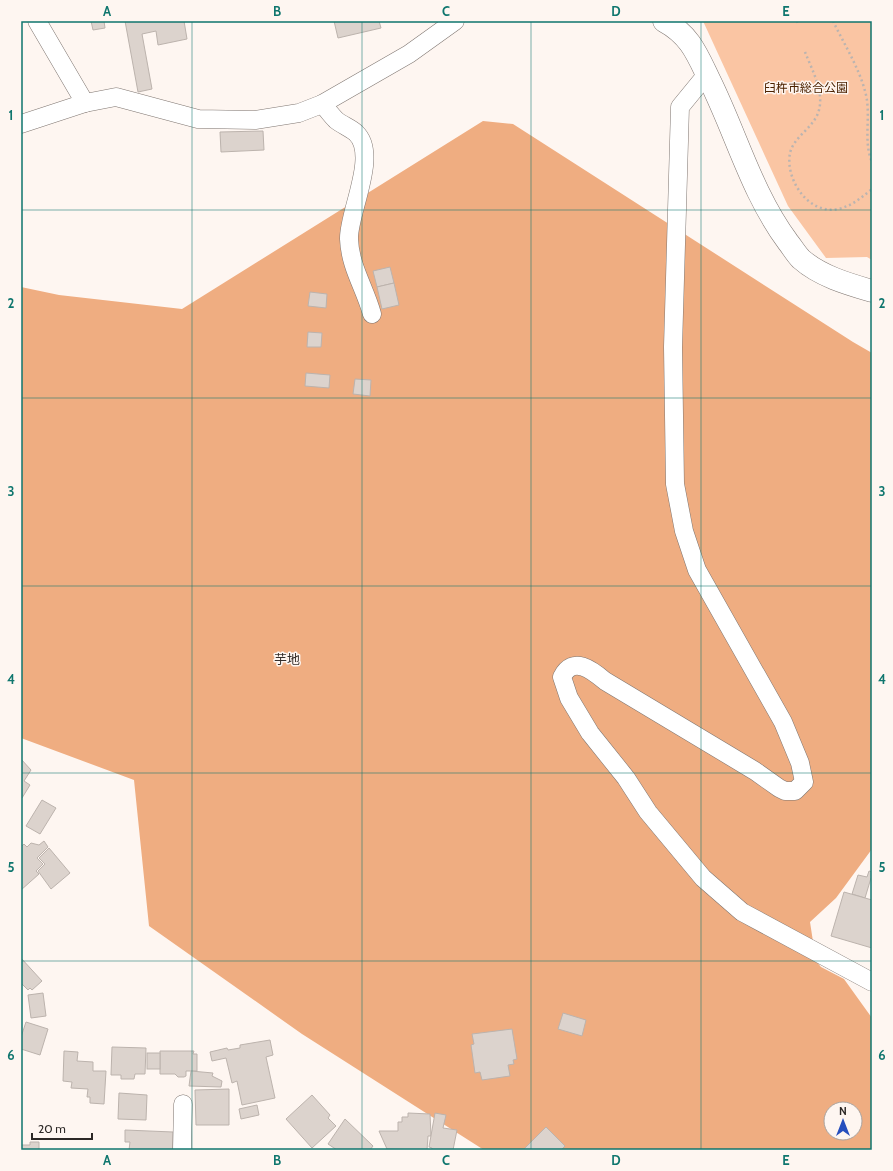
<svg xmlns="http://www.w3.org/2000/svg" width="893" height="1171" font-family="Cabin,'Noto Sans JP',sans-serif">
  <style>
    .green { fill: #fac5a3 }
    .forest { fill: #efad81; fill-rule: evenodd }
    .building { fill: #dcd3cd; stroke: #bcb3ad }
    .lines { fill: none; stroke-linecap: round; stroke-linejoin: round }
    .street-casing { stroke: #7f7671; stroke-width: 19 }
    .secondary-casing { stroke: #7f7671; stroke-width: 23 }
    .path { stroke: #bbb4b0; stroke-width: 2.5; stroke-dasharray: 2 3; stroke-linecap: butt }
    .street { stroke: #fff; stroke-width: 18 }
    .secondary { stroke: #fff; stroke-width: 22 }
    .grid { fill: none; stroke: #0f766e; stroke-width: 1; stroke-opacity: 0.55 }
    .labels { text-anchor: middle; dominant-baseline: central; stroke-width: 3; stroke-linejoin: round; paint-order: stroke }
    .park-label { font-size: 12px; fill: #4b2200; stroke: #fef6f1 }
    .neighbourhood-label { font-size: 13px; fill: #352e2a; stroke: #fef6f1 }
    .neatline { fill: none; stroke: #0f766e; stroke-width: 1.5 }
    .grid-label { font-size: 13px; text-anchor: middle; font-weight: bold; fill: #0f766e }
  </style>
  <rect width="100%" height="100%" fill="#fef6f1"/>
  <path class="green" d="M703,21H872V260L867,257L826,258L788,206Z"/>
  <path class="forest" d="M483,121L513,124L853,342L872,353V849L836,898L810,922L816,961L821,967L844,979L872,1018V1150H484L302,1034L149,926L134,780L21,738V287L59,295L182,309ZM831,1109H855V1133H831Z"/>
  <g class="building">
    <path d="M88,21H104L105,28L93,30L91,21Z"/>
    <path d="M125,21H184L187,39L158,45L156,31L142,34L152,89L138,92Z"/>
    <path d="M334,21H379L381,28L338,38Z"/>
    <path d="M263,131L264,150L221,152L220,132Z"/>
    <path d="M390,267L394,283L377,287L373,271Z"/>
    <path d="M394,283L399,305L382,309L377,287Z"/>
    <path d="M310,292L327,294L326,308L308,306Z"/>
    <path d="M308,332L322,333L321,347H307Z"/>
    <path d="M306,373L330,375L329,388L305,386Z"/>
    <path d="M355,379L371,380L370,396L353,394Z"/>
    <path d="M21,759L31,770L24,781L30,785L22,798Z"/>
    <path d="M42,800L56,808L40,834L26,826Z"/>
    <path d="M44,841L48,847L37,858L43,864L36,871L39,874L21,890V847L24,844L27,847L31,843L39,845Z"/>
    <path d="M49,848L70,873L51,889L38,871L45,864L39,858Z"/>
    <path d="M869,871L872,872V879L871,878L865,898L852,894L858,875L867,877Z"/>
    <path d="M844,892L872,900V948L831,936Z"/>
    <path d="M21,958L42,981L32,990L30,988L28,990L21,983Z"/>
    <path d="M43,993L46,1016L31,1018L28,995Z"/>
    <path d="M563,1013L586,1020L582,1036L558,1029Z"/>
    <path d="M26,1022L48,1029L40,1055L21,1049V1037Z"/>
    <path d="M512,1029L517,1059L513,1060L514,1064L508,1065L510,1076L482,1080L480,1072L475,1073L471,1045L474,1044L472,1034Z"/>
    <path d="M270,1040L273,1055L266,1057L275,1098L242,1105L237,1081L232,1083L226,1058L212,1061L210,1052L227,1048L228,1050L240,1048V1045Z"/>
    <path d="M112,1047L146,1048L145,1074H135L134,1079H121V1075H111Z"/>
    <path d="M64,1051L78,1052L77,1061L93,1062V1071H106L104,1104L90,1103V1097H87L88,1089L71,1088L72,1082L63,1081Z"/>
    <path d="M160,1051H194L193,1054H197V1071H186V1076L184,1077H178L175,1074H160Z"/>
    <rect x="147" y="1053" width="13" height="16"/>
    <path d="M191,1071L213,1073L212,1076L222,1081L221,1087L189,1086Z"/>
    <path d="M229,1089V1125H196L195,1090Z"/>
    <path d="M119,1093L147,1095L146,1120L118,1119Z"/>
    <path d="M312,1095L330,1115L328,1118L336,1126L312,1148L286,1119Z"/>
    <path d="M257,1105L259,1115L241,1119L239,1109Z"/>
    <path d="M408,1113L430,1114L431,1136H428L427,1150L387,1149L379,1131H398V1122H402V1117H408Z"/>
    <path d="M435,1113L446,1115L443,1128L457,1130L453,1150H432V1148L429,1147Z"/>
    <path d="M345,1119L373,1146L370,1150H337L328,1144Z"/>
    <path d="M546,1127L565,1146L561,1150H523Z"/>
    <path d="M125,1130L173,1132V1150H129L130,1142H125Z"/>
    <path d="M30,1142H39V1150H45H21V1145H30Z"/>
  </g>
  <g class="lines">
    <g class="street-casing">
      <g id="street">
        <path d="M37,21L85,103"/>
        <path d="M707,74L680,107L673,347L675,484L684,531L697,570L783,722L800,763L804,782L795,791H785L779,788L755,771L605,681C592,670 573,655 562,677L569,698L590,733L626,778L648,812L703,878L742,912L872,982"/>
        <path d="M322,104C327,109 331,115 336,120C342,125 351,128 356,133C379,155 348,213 349,239C350,267 365,288 372,314"/>
        <path d="M21,124L85,103L116,97L198,119L255,120L299,113L322,104L409,54L455,21"/>
        <path d="M182,1150L183,1104"/>
      </g>
    </g>
    <g class="secondary-casing">
      <path id="secondary" d="M664,21C690,35 697,54 709,79C736,133 752,194 788,242C792,247 796,254 801,259C820,276 848,284 872,291"/>
    </g>
    <g class="path">
      <path d="M833,21C844,44 860,69 866,95C871,117 863,142 872,162"/>
      <path d="M871,21L872,23"/>
      <path d="M796,22L799,21"/>
      <path d="M805,52C812,70 824,91 819,110C815,127 794,136 790,153C785,179 808,215 838,209C852,206 861,198 872,189"/>
    </g>
    <use href="#street" class="street"/>
    <use href="#secondary" class="secondary"/>
  </g>
  <path class="grid" d="M192,21V1150M362,21V1150M531,21V1150M701,21V1150M21,210H872M21,398H872M21,586H872M21,773H872M21,961H872"/>
  <g class="labels">
    <g class="park-label">
      <text x="806" y="87">臼杵市総合公園</text>
    </g>
    <g class="neighbourhood-label">
      <text x="287" y="659">芋地</text>
    </g>
  </g>
  <rect width="893" height="1171" fill="none" stroke="#fef6f1" stroke-width="44"/>
  <g transform="translate(843 1121)"><circle r="19" fill="#fef6f1" stroke="#aaa4a0"/>
  <path d="M0-3L7 15L0 10L-7 15Z" fill="#264fbd"/>
  <text y="-6" font-size="11" font-weight="bold" text-anchor="middle" fill="#2c2826">N</text>
  </g>
  <path d="M32 1133v6h60v-6" fill="none" stroke="#2c2826" stroke-width="2"/>
  <text x="38" y="1133" font-size="12" fill="#2c2826" stroke="#fef6f1" stroke-width="3" paint-order="stroke">20 m</text>
  <rect x="22" y="22" width="849" height="1127" class="neatline"/>
  <g class="grid-label">
    <text x="107" y="16">A</text>
    <text x="277" y="16">B</text>
    <text x="446" y="16">C</text>
    <text x="616" y="16">D</text>
    <text x="786" y="16">E</text>
    <text x="11" y="120">1</text>
    <text x="882" y="120">1</text>
    <text x="11" y="308">2</text>
    <text x="882" y="308">2</text>
    <text x="11" y="496">3</text>
    <text x="882" y="496">3</text>
    <text x="11" y="684">4</text>
    <text x="882" y="684">4</text>
    <text x="11" y="872">5</text>
    <text x="882" y="872">5</text>
    <text x="11" y="1060">6</text>
    <text x="882" y="1060">6</text>
    <text x="107" y="1165">A</text>
    <text x="277" y="1165">B</text>
    <text x="446" y="1165">C</text>
    <text x="616" y="1165">D</text>
    <text x="786" y="1165">E</text>
  </g>
</svg>
